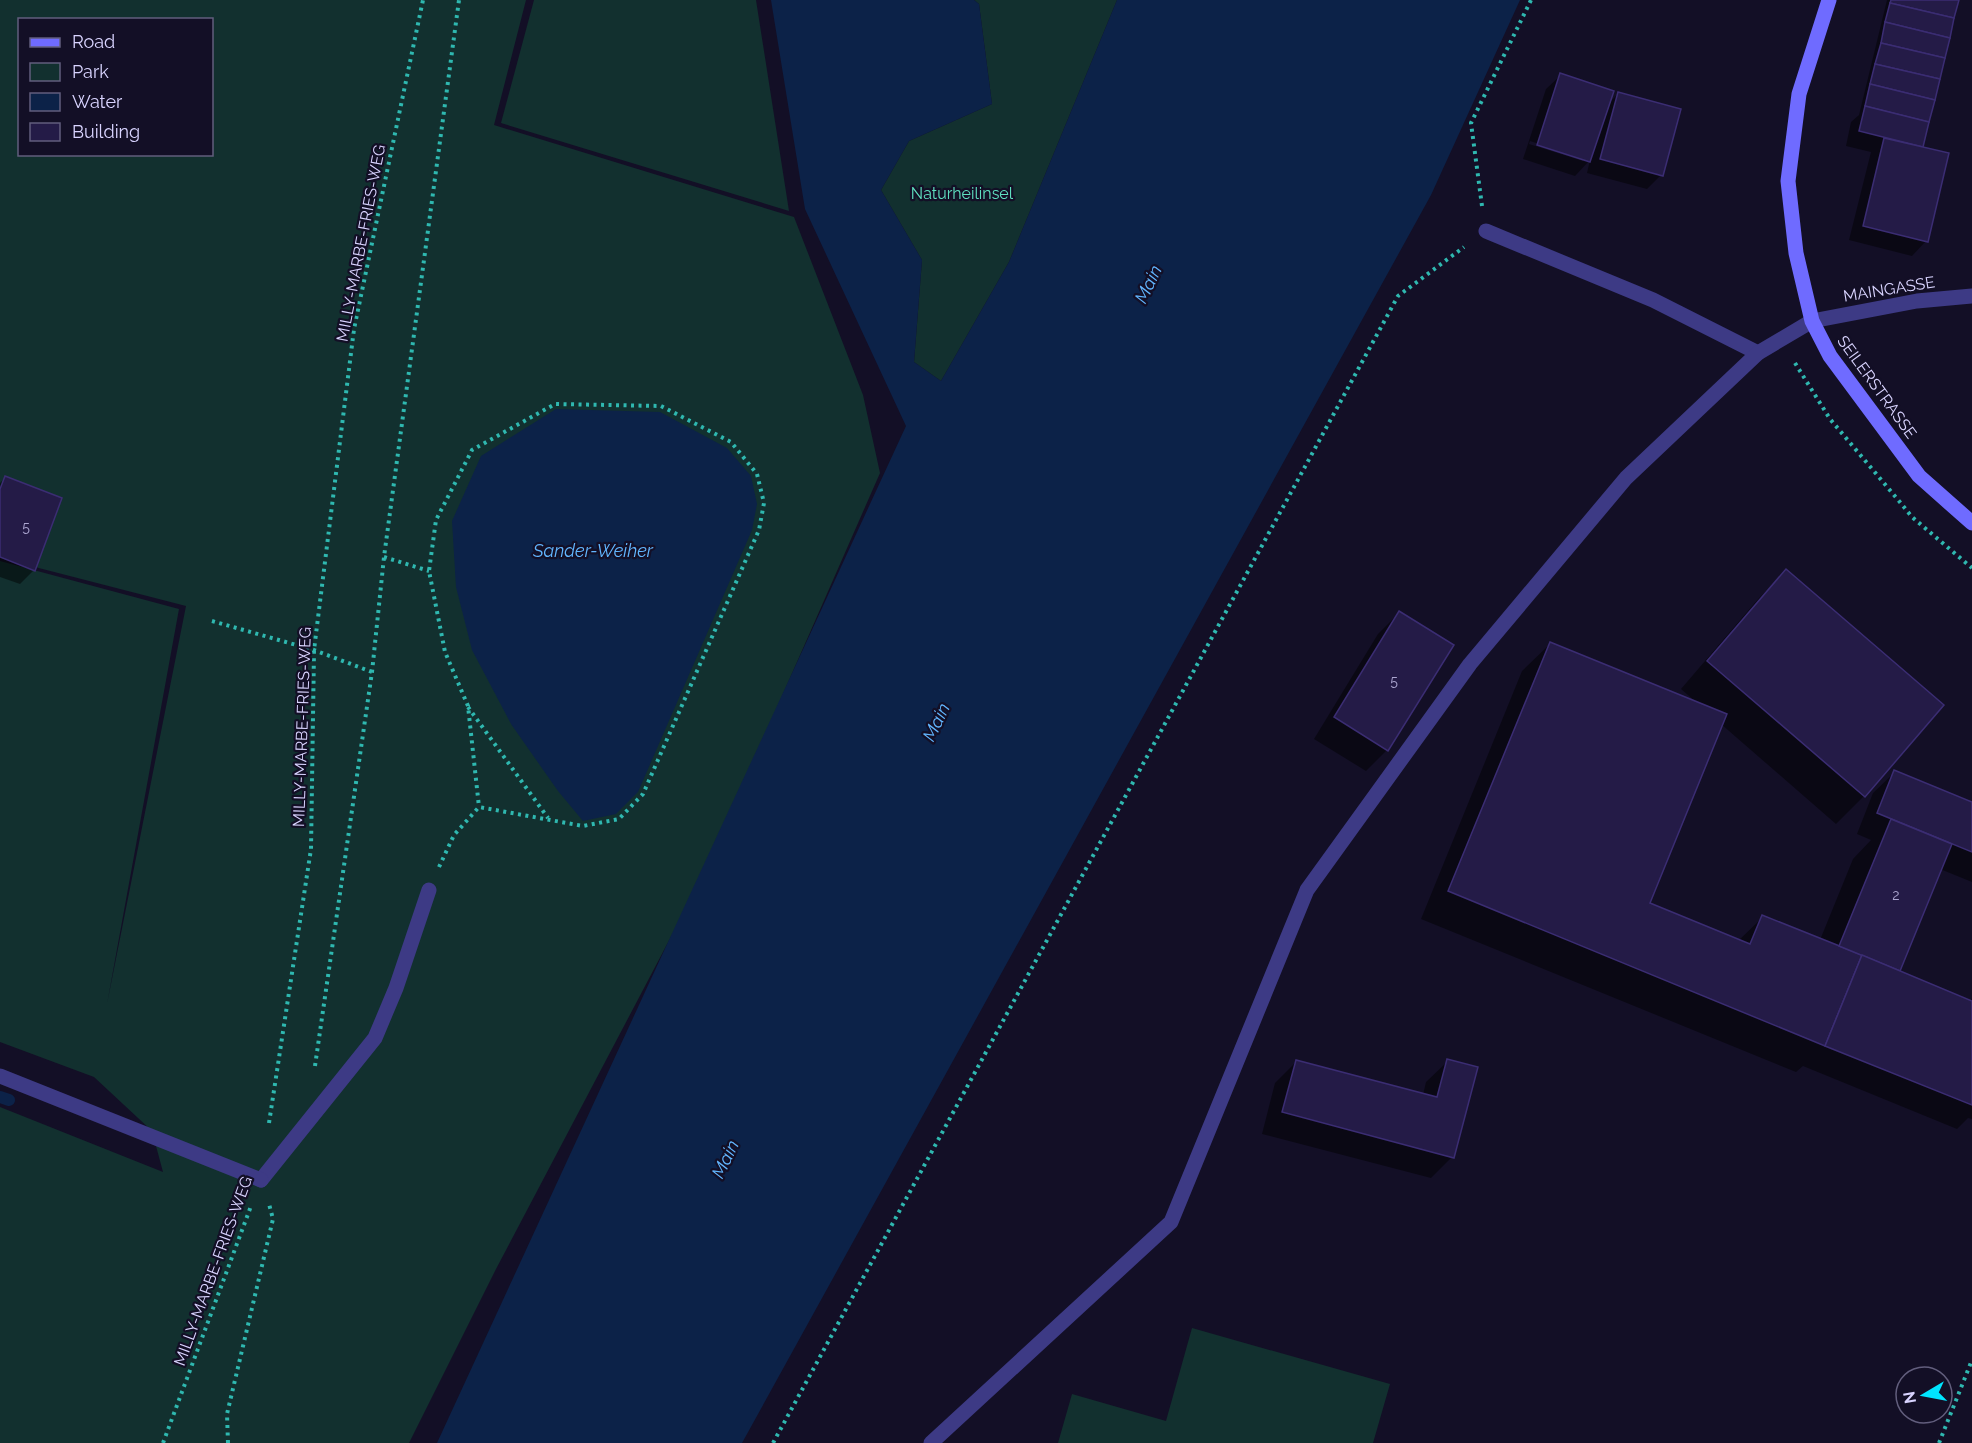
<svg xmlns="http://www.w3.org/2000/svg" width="1972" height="1443" font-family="Raleway,sans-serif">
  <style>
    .green { fill: #12302f; fill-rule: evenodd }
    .water { fill: #0c2248 }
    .shadow { fill: #0007; fill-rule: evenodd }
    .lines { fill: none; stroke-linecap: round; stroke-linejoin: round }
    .stream { stroke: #0c2248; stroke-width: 12 }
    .building { fill: #241b47; stroke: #3b2d73; stroke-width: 1.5 }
    .path { stroke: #2fb8b0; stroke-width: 4; stroke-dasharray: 3 4.5; stroke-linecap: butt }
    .lane { stroke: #3d3a85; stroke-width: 15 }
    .street { stroke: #3d3a85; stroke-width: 15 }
    .secondary { stroke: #6f6bff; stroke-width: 15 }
    .labels { text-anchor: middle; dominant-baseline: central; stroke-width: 4.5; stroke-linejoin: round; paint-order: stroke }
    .number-label { font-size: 14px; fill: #aca6d1 }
    .park-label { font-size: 16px; fill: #5fe0c0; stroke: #130f26 }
    .street-label { font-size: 16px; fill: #d9d4ff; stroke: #130f26 }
    .water-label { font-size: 18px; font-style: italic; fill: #62b6ff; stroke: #130f26 }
  </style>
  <rect width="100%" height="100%" fill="#130f26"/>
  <g class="green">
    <path d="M0,0H526L494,125L794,217L863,395L880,473L703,876L496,1269L409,1443H0V1107L163,1172L152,1131L94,1077L0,1042V561L179,609L107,1004L186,606L0,558ZM20,20H212V154H20Z"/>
    <path d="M534,0H756L789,211L501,123Z"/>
    <path d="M974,0H1117L1009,262L941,381L914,362L922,260L881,190L909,141L992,104L979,4Z"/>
    <path d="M1192,1328L1390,1384L1373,1443H1058L1072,1394L1166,1421Z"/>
  </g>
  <g class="water">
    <path d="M771,0H974L979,4L992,104L909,141L881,190L922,260L914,362L941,381L1009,262L1117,0H1520L1431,195L742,1443H437L906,426L805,209Z"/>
    <path d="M556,409L660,412L727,448L751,476L757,504L752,530L638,792L616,814L583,821L558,791L511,724L472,650L456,587L452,521L481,456Z"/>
  </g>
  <g class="shadow">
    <path d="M1887,0H1957L1922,148L1926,241L1912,256L1849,240L1871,152L1846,146L1851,122L1859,115Z"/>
    <path d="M1561,75L1608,104L1618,94L1661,175L1647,189L1587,173L1590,160L1575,176L1523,159L1546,89ZM1530,141L1583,158V161L1529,144Z"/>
    <path d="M5,478L34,570L20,584L0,577V483Z"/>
    <path d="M1787,571L1942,705L1864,796L1836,824L1721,724L1648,904L1738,941L1763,917L1820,940L1853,859L1871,840L1857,834L1873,793L1895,772L1972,803V882L1940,869L1898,972L1971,1001L1972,998V1119L1968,1118L1957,1129L1803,1066L1796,1072L1421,919L1522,671L1550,644L1696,702L1681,689L1759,598Z"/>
    <path d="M1399,613L1387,750L1366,771L1314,739L1378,634Z"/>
    <path d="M1448,1061L1452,1157L1431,1178L1262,1134L1275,1083L1296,1062L1423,1095L1426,1082Z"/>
  </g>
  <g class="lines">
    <path class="stream" d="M0,1097L9,1100"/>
  </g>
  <g class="building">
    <path d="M1891,0H1959L1954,18L1890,3Z"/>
    <path d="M1890,3L1954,18L1950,38L1885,22Z"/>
    <path d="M1885,22L1950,38L1945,58L1881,43Z"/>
    <path d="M1881,43L1945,58L1940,79L1875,64Z"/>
    <path d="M1875,64L1940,79L1935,100L1870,84Z"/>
    <path d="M1560,73L1614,91L1590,162L1537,145Z"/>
    <path d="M1870,84L1935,100L1929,122L1865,106Z"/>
    <path d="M1618,92L1681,109L1663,176L1600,159Z"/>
    <path d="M1865,106L1929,122L1923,147L1859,131Z"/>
    <path d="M1884,138L1949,153L1928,242L1863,226Z"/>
    <path d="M5,476L62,498L35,571L0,557V489Z"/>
    <path d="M1786,569L1944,705L1865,797L1707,661Z"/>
    <path d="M1399,611L1454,645L1388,751L1334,717Z"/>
    <path d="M1550,642L1727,714L1650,903L1750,944L1762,915L1862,955L1825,1046L1448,891Z"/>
    <path d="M1894,770L1972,802V852L1877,813Z"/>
    <path d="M1891,819L1952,844L1900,971L1839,946Z"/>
    <path d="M1862,955L1972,1001V1105L1825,1046Z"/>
    <path d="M1447,1059L1478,1067L1454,1158L1282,1112L1296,1060L1437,1097Z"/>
  </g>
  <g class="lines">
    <g class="path">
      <path d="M1482,206L1471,123L1531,0"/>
      <path d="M1795,363L1830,419L1899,501L1912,517L1972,568"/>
      <path d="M384,557L429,571"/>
      <path d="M212,621L314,650L372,672"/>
      <path d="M468,707L548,818"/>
      <path d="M439,867L454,835L479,807L583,826L619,819L643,794L759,530L764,503L757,474L731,442L661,406L555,404L472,450L436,520L429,571L445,652L468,706L479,807"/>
      <path d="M315,1066L372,672L384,557L459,0"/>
      <path d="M269,1123L311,849L314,650L354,329L423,0"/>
      <path d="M163,1443L251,1206"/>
      <path d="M228,1443L227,1414L273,1219L269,1204"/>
      <path d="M773,1443L1398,296L1464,247"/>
      <path d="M1939,1443L1972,1360"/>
    </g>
    <g class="lane">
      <path d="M1486,231L1653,300L1758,353"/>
      <path d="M261,1180L375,1038L396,988L429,890"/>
      <path d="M931,1443L1171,1222L1307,890L1470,664L1626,478L1758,353L1812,321"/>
    </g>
    <g class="street">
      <path d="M1812,321L1917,301L1972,296"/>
      <path d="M0,1076L261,1180"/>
    </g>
    <path class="secondary" d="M1829,0L1799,94L1788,181L1796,253L1812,321L1830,356L1919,476L1972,523"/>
  </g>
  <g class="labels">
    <g class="number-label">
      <text x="26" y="527">5</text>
      <text x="1394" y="681">5</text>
      <text x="1896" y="895">2</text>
    </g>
    <g class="park-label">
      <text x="962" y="193">Naturheilinsel</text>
    </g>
    <g class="street-label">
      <text transform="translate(361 243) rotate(-79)">MILLY-MARBE-FRIES-WEG</text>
      <text transform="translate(1889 289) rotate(-9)">MAINGASSE</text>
      <text transform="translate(1877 387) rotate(54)">SEILERSTRASSE</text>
      <text transform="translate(302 727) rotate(-88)">MILLY-MARBE-FRIES-WEG</text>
      <text transform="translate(213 1271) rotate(-70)">MILLY-MARBE-FRIES-WEG</text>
    </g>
    <g class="water-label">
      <text transform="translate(1148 284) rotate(-64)">Main</text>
      <text x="593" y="550">Sander-Weiher</text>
      <text transform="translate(936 722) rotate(-64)">Main</text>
      <text transform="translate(725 1159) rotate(-64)">Main</text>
    </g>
  </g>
  <rect x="18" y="18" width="195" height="138" fill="#130f26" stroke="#625e7d" stroke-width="1.5"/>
  <rect x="30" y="38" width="30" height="9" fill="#6f6bff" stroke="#625e7d" stroke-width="1.5"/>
  <text x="72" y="48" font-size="18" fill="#d9d4ff">Road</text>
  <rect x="30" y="63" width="30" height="18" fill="#12302f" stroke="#625e7d" stroke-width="1.5"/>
  <text x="72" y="78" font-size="18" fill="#d9d4ff">Park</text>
  <rect x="30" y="93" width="30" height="18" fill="#0c2248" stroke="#625e7d" stroke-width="1.5"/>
  <text x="72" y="108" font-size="18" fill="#d9d4ff">Water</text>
  <rect x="30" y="123" width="30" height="18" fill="#241b47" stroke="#625e7d" stroke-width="1.5"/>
  <text x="72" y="138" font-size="18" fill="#d9d4ff">Building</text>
  <g transform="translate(1924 1395) rotate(260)"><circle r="28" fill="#130f26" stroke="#625e7d" stroke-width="1.5"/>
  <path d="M0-4.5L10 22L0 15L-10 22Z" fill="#00e5ff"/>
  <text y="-9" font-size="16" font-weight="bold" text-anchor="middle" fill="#d9d4ff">N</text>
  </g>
</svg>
